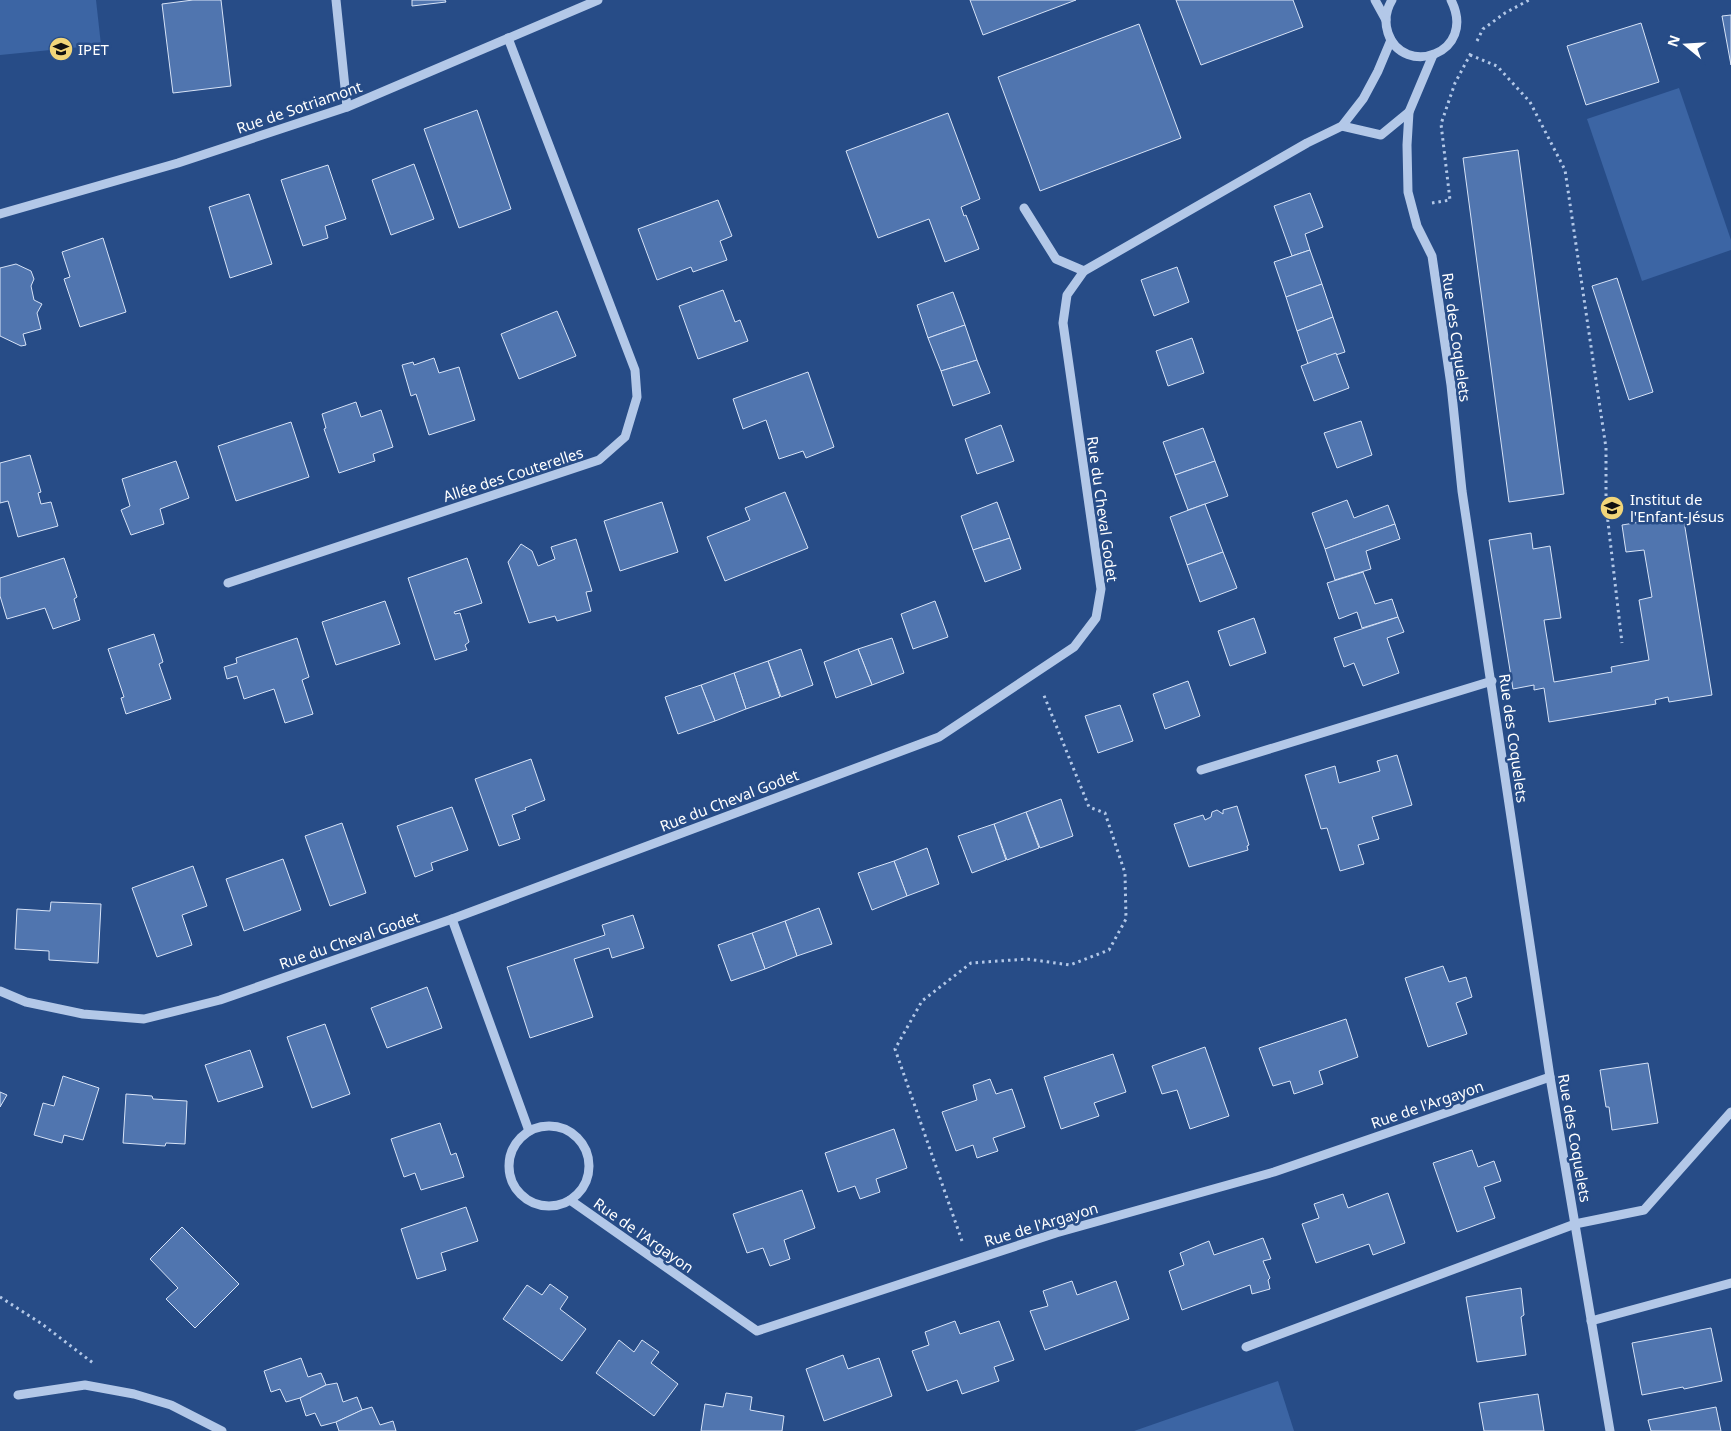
<svg xmlns="http://www.w3.org/2000/svg" width="1731" height="1431" font-family="'Noto Sans',sans-serif">
  <style>
    .green { fill: #3c65a4 }
    .building { fill: #5075af; stroke: #d7e3f7 }
    .lines { fill: none; stroke-linecap: round; stroke-linejoin: round }
    .path { stroke: #b3c8e8; stroke-width: 3; stroke-dasharray: 2.5 4; stroke-linecap: butt }
    .minor { stroke: #b3c8e8; stroke-width: 9 }
    .labels { text-anchor: middle; dominant-baseline: central; stroke-width: 5; stroke-linejoin: round; paint-order: stroke }
    .poi-label { font-size: 15px; fill: #fff; stroke: #274c87; text-anchor: start }
    .street-label { font-size: 15px; fill: #fff; stroke: #274c87 }
  </style>
  <rect width="100%" height="100%" fill="#274c87"/>
  <g class="green">
    <path d="M0,0H96L101,45L0,55Z"/>
    <path d="M1679,88L1731,240V250L1642,281L1587,119Z"/>
    <path d="M1278,1381L1294,1431H1134Z"/>
  </g>
  <g class="building">
    <path d="M193,0H221L231,86L173,93L162,4Z"/>
    <path d="M412,0H445L446,2L412,6Z"/>
    <path d="M970,0H1076L983,35Z"/>
    <path d="M1176,0H1293L1303,27L1201,65Z"/>
    <path d="M1731,15V65L1722,16Z"/>
    <path d="M1641,23L1659,82L1586,105L1567,46Z"/>
    <path d="M1139,24L1181,138L1040,191L998,77Z"/>
    <path d="M477,110L511,209L459,228L424,129Z"/>
    <path d="M948,113L980,199L961,207L964,216L966,215L979,249L945,262L929,219L878,238L846,151Z"/>
    <path d="M1518,150L1564,494L1509,502L1463,158Z"/>
    <path d="M414,164L434,219L391,235L372,180Z"/>
    <path d="M328,165L346,219L325,226L328,238L303,246L281,180Z"/>
    <path d="M1310,193L1323,227L1305,234L1310,250L1292,256L1274,206Z"/>
    <path d="M249,194L272,264L230,278L209,207Z"/>
    <path d="M718,200L732,236L720,241L727,260L693,272L691,267L657,280L638,229Z"/>
    <path d="M103,238L126,312L80,327L64,279L70,277L62,252Z"/>
    <path d="M1310,250L1322,284L1286,297L1274,262Z"/>
    <path d="M16,264L31,271L34,279L31,286L34,300L42,304L37,313L41,329L23,334L26,345L21,346L0,336V268Z"/>
    <path d="M1177,267L1189,302L1154,316L1141,280Z"/>
    <path d="M1617,278L1653,392L1629,400L1592,286Z"/>
    <path d="M1322,284L1333,317L1297,331L1286,297Z"/>
    <path d="M723,290L735,322L740,320L748,341L698,359L679,306Z"/>
    <path d="M953,292L965,325L928,338L917,305Z"/>
    <path d="M557,311L576,356L519,379L501,334Z"/>
    <path d="M1333,317L1345,352L1308,364L1297,331Z"/>
    <path d="M965,325L977,360L941,371L928,338Z"/>
    <path d="M1192,338L1204,373L1168,386L1156,351Z"/>
    <path d="M1336,353L1349,388L1314,401L1301,366Z"/>
    <path d="M434,358L439,373L459,367L475,420L429,435L416,394L411,396L402,365L413,362L414,365Z"/>
    <path d="M977,360L990,393L953,406L941,371Z"/>
    <path d="M808,372L834,447L806,458L803,451L779,459L766,420L743,429L733,399Z"/>
    <path d="M356,402L361,417L381,410L393,447L373,454L375,461L339,473L324,429L326,428L322,414Z"/>
    <path d="M1361,421L1372,455L1337,468L1324,433Z"/>
    <path d="M291,422L309,477L236,501L218,446Z"/>
    <path d="M1001,425L1014,461L977,474L965,439Z"/>
    <path d="M1203,428L1215,461L1175,475L1163,442Z"/>
    <path d="M30,455L41,492L38,493L41,504L51,502L58,526L18,537L8,501L0,503V463Z"/>
    <path d="M176,461L189,498L160,509L164,524L131,535L121,510L130,506L122,479Z"/>
    <path d="M1215,461L1228,496L1188,510L1175,475Z"/>
    <path d="M785,492L808,548L725,581L707,537L750,520L745,508Z"/>
    <path d="M1347,500L1354,518L1388,505L1395,524L1325,549L1312,513Z"/>
    <path d="M662,502L678,552L620,571L604,521Z"/>
    <path d="M997,502L1010,538L973,550L961,516Z"/>
    <path d="M1205,504L1223,552L1187,565L1170,517Z"/>
    <path d="M1683,515L1712,695L1669,702L1668,697L1655,700L1656,704L1549,722L1544,688L1534,690V685L1513,689L1489,540L1531,533L1533,549L1550,546L1561,618L1544,620L1554,682L1612,672L1611,667L1649,660L1639,600L1652,597L1644,550L1626,552L1622,525Z"/>
    <path d="M1395,524L1400,539L1366,551L1371,569L1335,580L1325,549Z"/>
    <path d="M1010,538L1021,569L985,582L973,550Z"/>
    <path d="M576,539L592,591L586,592L591,611L557,621L555,616L529,623L508,562L521,544L532,551L538,566L555,559L551,547Z"/>
    <path d="M1223,552L1237,588L1200,602L1187,565Z"/>
    <path d="M64,558L77,597L74,599L80,620L53,629L45,608L7,619L0,596V578Z"/>
    <path d="M467,558L482,603L454,612L455,614L460,613L469,642L465,645L467,650L435,660L408,578Z"/>
    <path d="M1363,572L1375,604L1392,599L1398,617L1362,628L1357,612L1339,619L1327,583Z"/>
    <path d="M385,601L400,644L336,665L322,622Z"/>
    <path d="M935,601L948,637L913,649L901,614Z"/>
    <path d="M1398,617L1404,632L1387,638L1399,673L1363,686L1354,663L1344,667L1334,638Z"/>
    <path d="M1254,618L1266,653L1230,666L1218,631Z"/>
    <path d="M154,634L163,662L159,664L171,699L126,714L121,698L124,697L108,649Z"/>
    <path d="M297,638L309,677L302,680L313,714L285,723L274,689L244,699L237,676L227,679L224,667L237,663L236,658Z"/>
    <path d="M892,638L904,673L872,685L858,649Z"/>
    <path d="M801,649L813,685L781,697L768,661Z"/>
    <path d="M858,649L872,685L836,698L824,662Z"/>
    <path d="M768,661L780,697L746,709L734,673Z"/>
    <path d="M734,673L746,709L715,721L701,685Z"/>
    <path d="M1188,681L1200,716L1165,729L1153,694Z"/>
    <path d="M701,685L715,721L678,734L665,697Z"/>
    <path d="M1120,705L1133,741L1098,753L1085,716Z"/>
    <path d="M1397,755L1412,805L1372,817L1379,839L1358,845L1364,864L1340,871L1327,828L1321,829L1305,775L1335,766L1339,783L1380,771L1377,761Z"/>
    <path d="M531,759L545,800L525,808L526,810L512,815L520,839L499,846L475,779Z"/>
    <path d="M1061,799L1073,836L1040,848L1026,812Z"/>
    <path d="M1237,806L1249,845L1247,846L1248,850L1189,867L1174,824L1203,815L1205,820L1211,817L1212,812L1217,810L1223,814V810Z"/>
    <path d="M452,807L468,850L431,863L433,870L415,877L397,826Z"/>
    <path d="M1026,812L1039,848L1007,860L994,824Z"/>
    <path d="M342,823L366,893L330,906L305,836Z"/>
    <path d="M994,824L1006,860L972,873L958,836Z"/>
    <path d="M927,848L939,884L907,896L894,861Z"/>
    <path d="M283,859L301,910L244,931L226,879Z"/>
    <path d="M894,861L907,896L872,910L858,873Z"/>
    <path d="M193,866L207,906L182,915L192,945L157,957L132,888Z"/>
    <path d="M51,902L101,904L98,963L49,960V951L15,949L17,909L50,911Z"/>
    <path d="M819,908L832,944L797,956L785,921Z"/>
    <path d="M633,915L644,948L612,958L609,948L574,959L593,1017L530,1038L507,967L605,935L602,925Z"/>
    <path d="M785,921L797,956L765,969L752,933Z"/>
    <path d="M752,933L765,969L731,981L718,945Z"/>
    <path d="M1443,966L1449,982L1466,977L1472,997L1456,1003L1467,1034L1428,1047L1405,978Z"/>
    <path d="M427,987L442,1028L387,1048L371,1008Z"/>
    <path d="M1346,1019L1358,1057L1319,1071L1323,1084L1294,1094L1290,1081L1273,1086L1259,1048Z"/>
    <path d="M325,1024L350,1094L312,1108L287,1037Z"/>
    <path d="M1205,1047L1229,1116L1190,1129L1177,1090L1162,1094L1152,1066Z"/>
    <path d="M250,1050L263,1087L218,1102L205,1065Z"/>
    <path d="M1113,1054L1126,1092L1094,1103L1099,1116L1061,1129L1044,1077Z"/>
    <path d="M1648,1063L1658,1123L1612,1130L1609,1107H1606L1600,1070Z"/>
    <path d="M63,1076L99,1088L83,1140L64,1135L62,1143L34,1135L43,1103L54,1106Z"/>
    <path d="M990,1079L996,1094L1012,1089L1025,1127L993,1138L998,1151L977,1158L973,1145L956,1151L942,1112L977,1100L973,1085Z"/>
    <path d="M0,1092L7,1095L0,1107Z"/>
    <path d="M126,1094L152,1096L153,1099L187,1101L185,1144L166,1143L165,1146L123,1143Z"/>
    <path d="M440,1123L451,1155L456,1153L464,1177L421,1190L415,1173L404,1177L391,1139Z"/>
    <path d="M894,1129L907,1168L876,1179L880,1192L860,1199L855,1186L838,1192L825,1153Z"/>
    <path d="M1472,1150L1478,1167L1494,1161L1501,1181L1484,1187L1495,1218L1457,1232L1433,1163Z"/>
    <path d="M802,1190L815,1228L784,1240L790,1259L770,1266L763,1248L747,1253L733,1214Z"/>
    <path d="M1388,1193L1405,1243L1373,1255L1369,1244L1316,1263L1302,1224L1319,1218L1314,1204L1343,1194L1348,1208Z"/>
    <path d="M466,1207L478,1241L441,1253L446,1270L417,1279L401,1229Z"/>
    <path d="M182,1227L239,1284L195,1328L166,1299L178,1288L150,1259Z"/>
    <path d="M1263,1238L1271,1259L1263,1261L1270,1278L1268,1280L1270,1289L1252,1294L1250,1285L1182,1310L1169,1271L1184,1265L1180,1253L1209,1241L1214,1255Z"/>
    <path d="M1072,1281L1077,1295L1116,1281L1129,1319L1045,1350L1030,1311L1048,1306L1043,1291Z"/>
    <path d="M550,1284L568,1297L560,1309L586,1329L562,1361L503,1319L527,1285L542,1295Z"/>
    <path d="M1521,1288L1524,1315L1521,1317L1526,1355L1477,1362L1466,1297Z"/>
    <path d="M955,1321L960,1334L999,1321L1014,1360L994,1367L999,1381L962,1394L957,1380L927,1391L912,1351L929,1345L925,1332Z"/>
    <path d="M1711,1328L1722,1381L1684,1389L1683,1387L1642,1395L1632,1343Z"/>
    <path d="M619,1340L634,1352L642,1340L659,1352L651,1363L678,1384L654,1416L596,1373Z"/>
    <path d="M843,1355L848,1369L879,1358L892,1396L824,1421L806,1369Z"/>
    <path d="M301,1358L308,1377L321,1373L326,1385L300,1398L286,1402L280,1389L271,1392L264,1371Z"/>
    <path d="M337,1383L343,1402L357,1397L362,1410L336,1422L321,1426L315,1413L306,1416L300,1398L326,1385Z"/>
    <path d="M726,1393L752,1397L750,1410L784,1416L782,1431H701L705,1404L723,1407Z"/>
    <path d="M1538,1394L1544,1431H1484L1479,1403Z"/>
    <path d="M372,1407L380,1425L393,1421L396,1431H339L336,1422L362,1410Z"/>
    <path d="M1716,1407L1721,1431H1651L1648,1420Z"/>
  </g>
  <g class="lines">
    <g class="path">
      <path d="M1477,41L1483,29L1505,13L1529,0"/>
      <path d="M1470,55L1497,66L1530,102L1565,170L1606,448V505L1622,643"/>
      <path d="M1432,203L1450,200L1441,124L1455,83L1471,53"/>
      <path d="M962,1241L895,1049L922,1001L971,963L1027,959L1070,965L1109,950L1126,919L1125,873L1105,813L1089,807L1043,693"/>
      <path d="M0,1297L42,1324L93,1363"/>
    </g>
    <g class="minor">
      <path d="M336,0L347,107"/>
      <path d="M1375,0L1386,20"/>
      <path d="M1392,0C1386,10 1384,21 1388,33C1403,78 1478,54 1451,0"/>
      <path d="M1433,55L1409,112L1407,145L1408,192L1417,226L1432,256L1451,385L1462,491L1550,1077L1610,1431"/>
      <path d="M1342,126L1381,135L1409,112"/>
      <path d="M1024,208L1056,259L1084,271"/>
      <path d="M0,214L178,163L347,107L598,0"/>
      <path d="M228,583L599,460L625,437L637,397L635,370L508,38"/>
      <path d="M1201,770L1492,681"/>
      <path d="M452,919L529,1131"/>
      <path d="M0,991L26,1002L83,1014L144,1019L220,1000L452,919L939,737L1074,647L1096,618L1101,589L1063,323L1067,295L1084,271L1307,143L1342,126L1363,99L1378,71L1391,40"/>
      <circle cx="549" cy="1166" r="40"/>
      <path d="M570,1200L757,1331L1056,1233L1274,1172L1550,1077"/>
      <path d="M1591,1321L1731,1283"/>
      <path d="M1246,1347L1575,1224L1644,1210L1731,1112"/>
      <path d="M18,1395L85,1385L134,1394L171,1405L222,1431"/>
    </g>
  </g>
  <defs>
    <g id="school-disc" transform="scale(1.25)"><circle r="9.5" fill="#f1d579" stroke="#274c87"/><path d="M0-5L7-2L0 1L-7-2ZM-4 1L0 2.5L4 1V4Q0 6-4 4Z" fill="#111"/></g>
  </defs>
  <g fill-rule="evenodd">
    <use href="#school-disc" x="61" y="49"/>
    <use href="#school-disc" x="1612" y="508"/>
  </g>
  <g class="labels">
    <g class="poi-label">
      <text x="78" y="49">IPET</text>
      <text x="1630" y="499">Institut de<tspan x="1630" dy="17">l'Enfant-Jésus</tspan></text>
    </g>
    <g class="street-label">
      <text transform="translate(299 107) rotate(-19)">Rue de Sotriamont</text>
      <text transform="translate(1457 337) rotate(82)">Rue des Coquelets</text>
      <text transform="translate(513 474) rotate(-18)">Allée des Couterelles</text>
      <text transform="translate(1103 509) rotate(82)">Rue du Cheval Godet</text>
      <text transform="translate(1514 738) rotate(82)">Rue des Coquelets</text>
      <text transform="translate(729 800) rotate(-21)">Rue du Cheval Godet</text>
      <text transform="translate(349 940) rotate(-19)">Rue du Cheval Godet</text>
      <text transform="translate(1427 1104) rotate(-19)">Rue de l'Argayon</text>
      <text transform="translate(1575 1138) rotate(80)">Rue des Coquelets</text>
      <text transform="translate(1041 1224) rotate(-17)">Rue de l'Argayon</text>
      <text transform="translate(644 1235) rotate(35)">Rue de l'Argayon</text>
    </g>
  </g>
  <g transform="translate(1686 45) rotate(288)" stroke="#274c87" stroke-width="4" paint-order="stroke">
  <path d="M0-4L9 19L0 12L-9 19Z" fill="#ffffff"/>
  <text y="-8" font-size="14" font-weight="bold" text-anchor="middle" fill="#ffffff">N</text>
  </g>
</svg>
